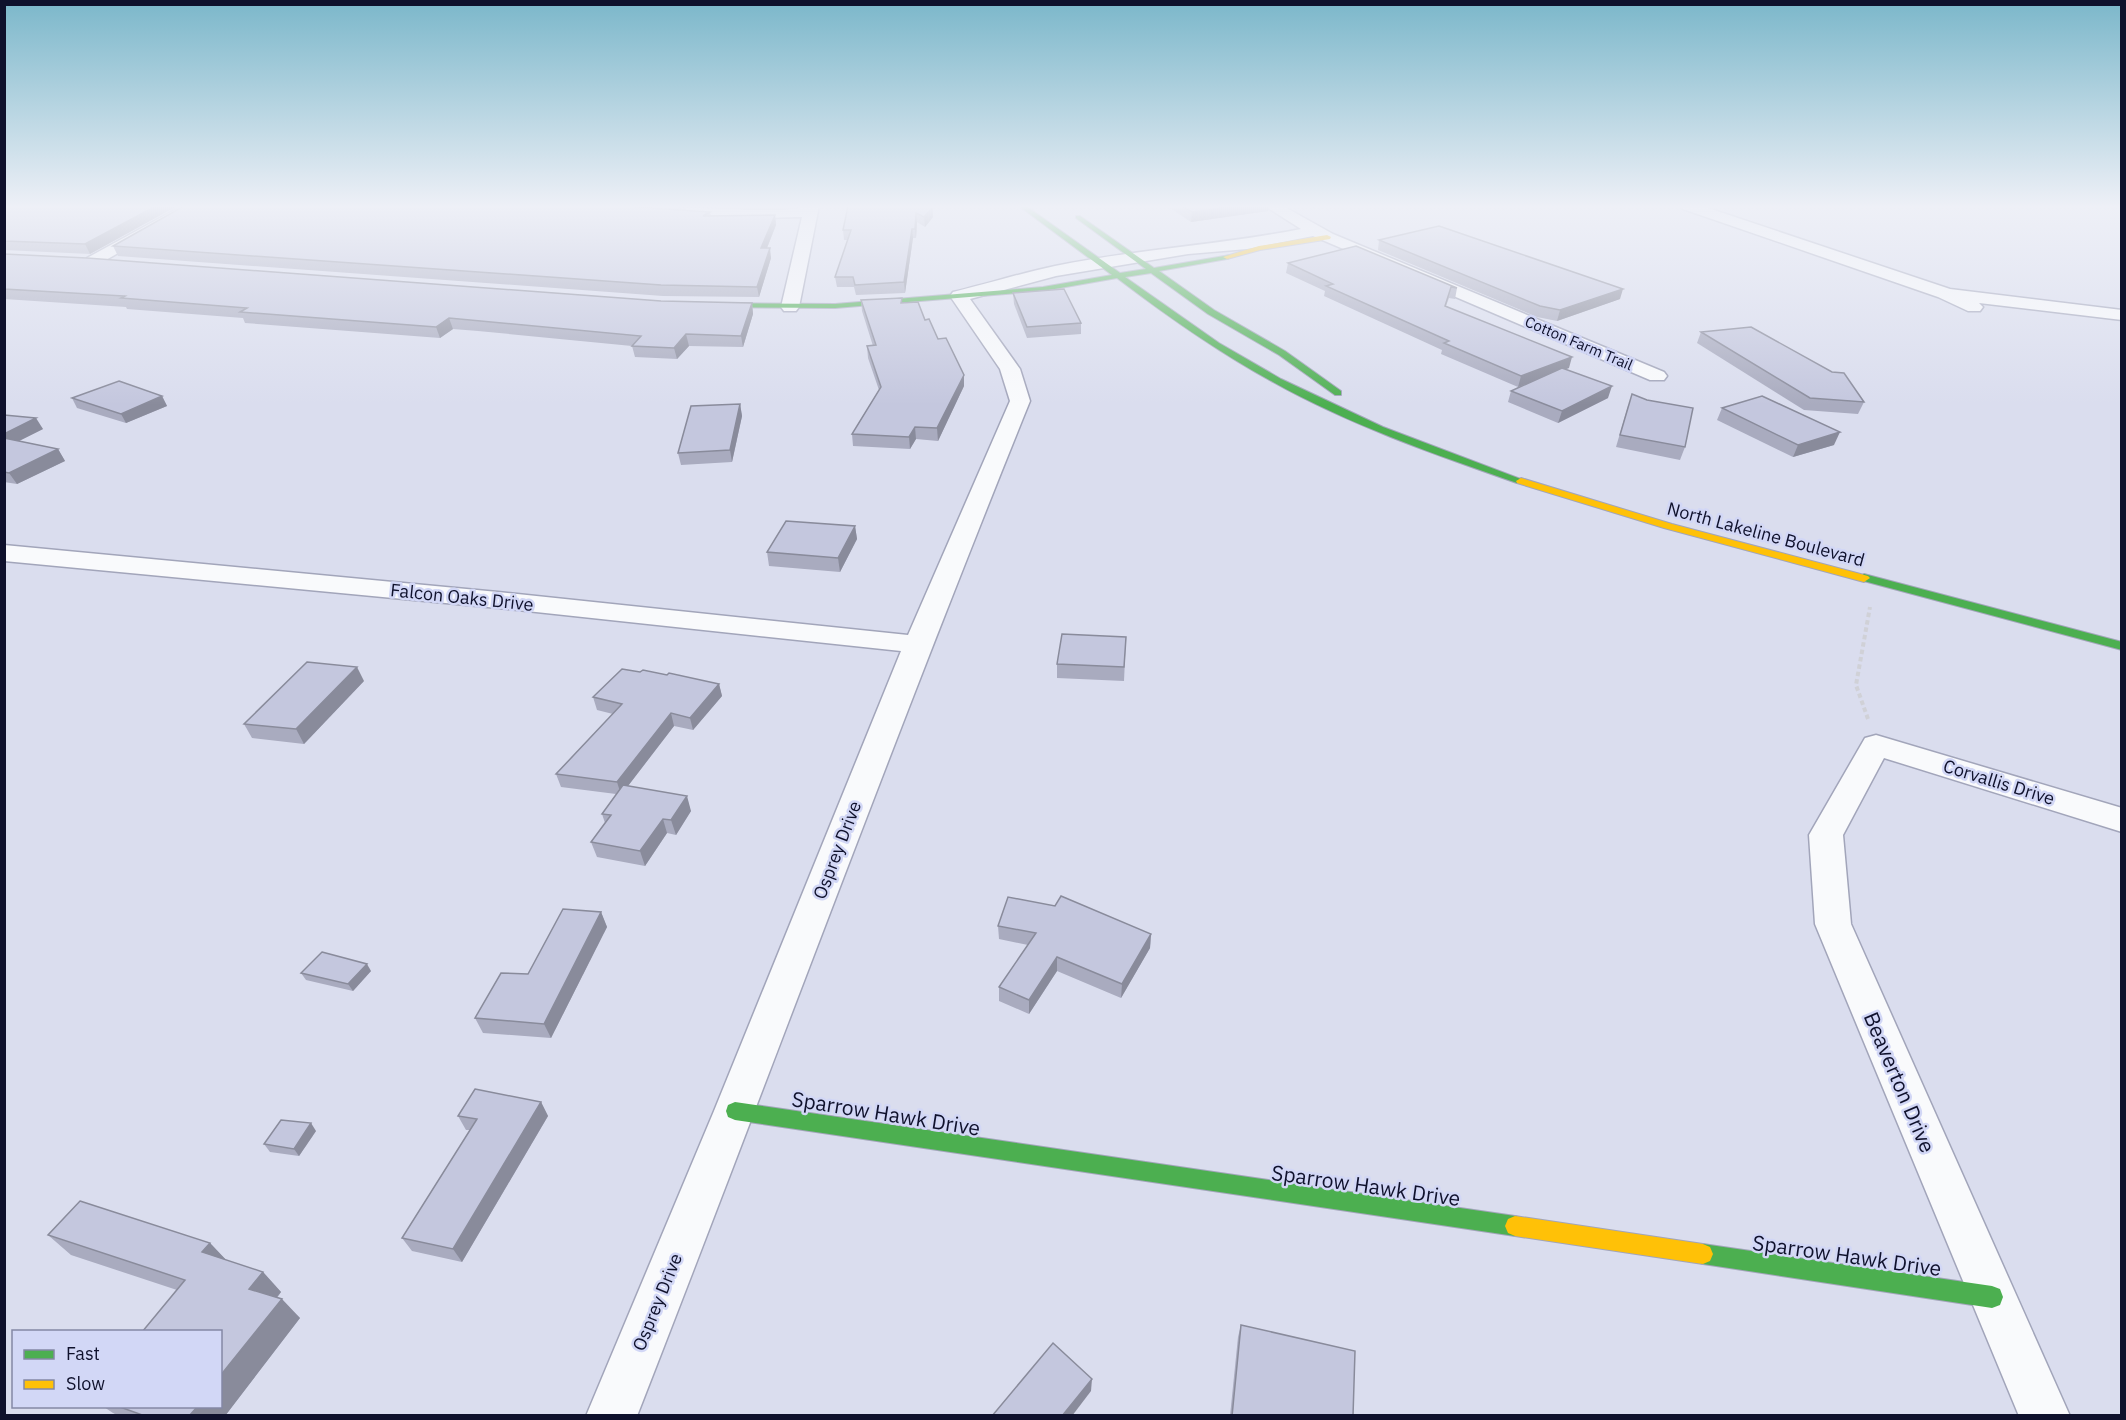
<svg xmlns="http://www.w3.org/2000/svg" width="2126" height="1420" font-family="'IBM Plex Sans',sans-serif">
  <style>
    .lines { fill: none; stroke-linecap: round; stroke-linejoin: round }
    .street-casing { stroke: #a2a5ba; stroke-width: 3 }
    .fast-casing { stroke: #a2a5ba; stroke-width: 2 }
    .slow-casing { stroke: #a2a5ba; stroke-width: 2 }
    .path { stroke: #d0d1d7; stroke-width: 4; stroke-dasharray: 4.5 3; stroke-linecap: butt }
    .street { fill: #f9fafc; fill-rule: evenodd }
    .fast { fill: #4caf50; fill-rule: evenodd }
    .slow { fill: #ffc107; fill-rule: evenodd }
    .wall { fill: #a9abbf }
    .shaded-wall { fill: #898b9b }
    .building { fill: #c4c7de; stroke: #898b9b; stroke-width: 1.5 }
    .labels { text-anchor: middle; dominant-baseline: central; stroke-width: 5; stroke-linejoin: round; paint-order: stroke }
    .far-street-label { font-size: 15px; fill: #0f112c; stroke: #d2d7f6 }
    .street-label { font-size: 18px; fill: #0f112c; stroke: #d2d7f6 }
    .near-street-label { font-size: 21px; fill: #0f112c; stroke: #d2d7f6 }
  </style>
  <rect width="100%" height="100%" fill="#daddee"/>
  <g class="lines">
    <g class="street-casing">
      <g id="street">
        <path d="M182,206H200L99,264L93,266L85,261L87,258Z"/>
        <path d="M805,206H819L799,307L796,311H784L781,307L802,217C781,217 673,223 664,212C673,201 785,217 805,206Z"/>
        <path d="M1265,206H1283L1333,234L1664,372L1667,376L1664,380H1650L1313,236L1247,249L1188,254L1056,276L970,299L1020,369L1030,401C894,737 769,1078 637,1416H586L714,1111L901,651L498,608L4,561V545L498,592L908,635L1010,401L1000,369L950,296L953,292C987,284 1021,273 1055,266C1137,249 1220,245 1301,229Z"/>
        <path d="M1681,206H1702L1950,289L2122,310V320L1979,303L1983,307L1980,311H1968L1938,297L1683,209Z"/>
        <path d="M1876,735L2122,808V832L1884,758L1843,835L1851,924L2070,1416H2019L1815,924L1809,835L1865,738Z"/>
      </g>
    </g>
    <g class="fast-casing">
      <g id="fast">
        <path d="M1019,206H1026L1120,273L1146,269L1076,218V216H1080L1154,268L1230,255L1231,257L1227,259L1159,271L1214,310L1285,351L1341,391V395H1335L1279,355L1208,314L1151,273L1125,277L1219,343L1281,379L1383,427L1526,481L1525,483H1517C1434,454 1350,425 1273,382C1218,352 1167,316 1117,278L1043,291L835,308L707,307L703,305L707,303L835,304L1043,287L1112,275Z"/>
        <path d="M1864,574L2122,642V650L1860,580L1858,578Z"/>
        <path d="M735,1102L1515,1216L1522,1219L1525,1226L1522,1233L1515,1236L735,1120L728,1117L726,1111L728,1105Z"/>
        <path d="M1703,1244L1992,1286L2000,1289L2003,1297L2000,1305L1992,1308L1703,1264L1696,1261L1693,1254L1696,1247Z"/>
      </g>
    </g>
    <g class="slow-casing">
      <g id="slow">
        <path d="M1327,235L1331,237L1330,239L1260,250L1227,259L1223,257L1259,246Z"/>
        <path d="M1521,478L1672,524L1868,576L1870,578L1864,582L1664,528L1517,483L1516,481Z"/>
        <path d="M1515,1216L1703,1244L1710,1247L1713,1254L1710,1261L1703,1264L1515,1236L1508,1233L1505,1226L1508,1219Z"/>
      </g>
    </g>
    <path class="path" d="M1868,719L1856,685L1870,607"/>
    <use href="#street" class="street"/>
    <use href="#fast" class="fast"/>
    <use href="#slow" class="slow"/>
  </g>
  <g class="wall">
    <path d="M4,206H177L90,254L4,250Z"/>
    <path d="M1167,206H1269L1268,211L1191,222Z"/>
    <path d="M933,207V217L925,227L917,222L916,238H913L905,293L856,295L854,287H837L835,277L848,240H844L843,230Z"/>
    <path d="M710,212L711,216L775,215L776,225L767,248L771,258L759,297L663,296L118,256L113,246Z"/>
    <path d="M1379,240L1620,299L1557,321L1537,317L1378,250Z"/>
    <path d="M4,254L661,301L752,303L753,314L743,347L689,346L677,359L635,357L632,346L478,331L453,329L440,338L245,323L243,318L127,309L126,307L4,299Z"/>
    <path d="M1288,263L1457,288L1455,299L1449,298L1446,306L1569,368L1566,369L1608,398L1558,423L1508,402L1511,391L1518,387L1441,354L1442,350L1324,296L1325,291L1286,273Z"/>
    <path d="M1013,293L1081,323V334L1027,338L1014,304Z"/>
    <path d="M902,298V303L925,320L938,339L964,386L938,441L916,439L910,449L853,446L852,434L879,390L868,358L867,346H873L862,311L861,300Z"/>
    <path d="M1701,332L1864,402L1858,414L1804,410L1697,343Z"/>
    <path d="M162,396L167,406L126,423L77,408L72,398Z"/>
    <path d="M740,404L742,416L732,462L681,465L678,453Z"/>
    <path d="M1628,406L1685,447L1680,460L1616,447Z"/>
    <path d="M1722,408L1834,445L1793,457L1717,420Z"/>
    <path d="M4,415L43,429L19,441L58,449L65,461L17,484L4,482Z"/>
    <path d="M855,526L857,539L840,572L769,566L767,552Z"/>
    <path d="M1126,637L1124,681L1057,678V664Z"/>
    <path d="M667,675L719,684L722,696L693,730L674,726L628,786L691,811L676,835L667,833L645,866L597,857L591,842L605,823L602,814L616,794L561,787L556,774L613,714L597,710L593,697Z"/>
    <path d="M364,681L304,744L252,738L244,724Z"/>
    <path d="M601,912L607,927L551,1038L483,1033L475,1018Z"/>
    <path d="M998,926L1151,934L1150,948L1121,998L1057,971L1029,1014L999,1001V987L1028,945L999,939Z"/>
    <path d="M371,971L353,991L306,980L301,973Z"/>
    <path d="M541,1102L548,1116L462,1262L412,1251L402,1238L470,1130H466L458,1116Z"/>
    <path d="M316,1131L299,1156L270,1152L264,1144Z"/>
    <path d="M48,1235L210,1243L227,1261L263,1272L281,1292L277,1298L300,1318L225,1416H119L113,1413L104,1407H220L177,1290L71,1255Z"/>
    <path d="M1241,1325L1353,1416H1230L1238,1337Z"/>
  </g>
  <g class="shaded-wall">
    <path d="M156,206H177L90,254L85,244Z"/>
    <path d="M1235,206H1269L1268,211L1191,222L1192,212Z"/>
    <path d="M1312,206H1325L1312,208Z"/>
    <path d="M933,207V217L925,227L924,217Z"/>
    <path d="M916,213L917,222L916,238L915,229Z"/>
    <path d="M775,215L776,225L763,258L761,248Z"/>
    <path d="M912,229L913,238L905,293L904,282Z"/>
    <path d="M770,248L771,258L759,297L757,287Z"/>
    <path d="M1623,289L1620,299L1557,321L1560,310Z"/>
    <path d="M752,303L753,314L743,347L741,336Z"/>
    <path d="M449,318L453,329L440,338L436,327Z"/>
    <path d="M686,334L689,346L677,359L674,348Z"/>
    <path d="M1572,357L1569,368L1518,387L1521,376Z"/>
    <path d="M964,375V386L938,441L937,428Z"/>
    <path d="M1612,386L1608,398L1558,423L1562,411Z"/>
    <path d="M162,396L167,406L126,423L121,414Z"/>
    <path d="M740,404L742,416L732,462L730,450Z"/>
    <path d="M36,418L43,429L5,448L4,434Z"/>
    <path d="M915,427L916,439L910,449L909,437Z"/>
    <path d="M1840,432L1834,445L1793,457L1798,445Z"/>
    <path d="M58,449L65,461L17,484L9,473Z"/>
    <path d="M855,526L857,539L840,572L838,558Z"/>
    <path d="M357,667L364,681L304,744L296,729Z"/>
    <path d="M719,684L722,696L693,730L690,718Z"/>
    <path d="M671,713L674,726L621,795L617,782Z"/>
    <path d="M687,796L691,811L676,835L671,820Z"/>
    <path d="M663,819L667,833L645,866L640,851Z"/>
    <path d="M601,912L607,927L551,1038L544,1024Z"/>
    <path d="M1151,934L1150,948L1121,998L1122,984Z"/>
    <path d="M1057,957V971L1029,1014V1000Z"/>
    <path d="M367,964L371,971L353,991L348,984Z"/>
    <path d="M541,1102L548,1116L462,1262L453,1249Z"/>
    <path d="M311,1123L316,1131L299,1156L294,1149Z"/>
    <path d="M210,1243L229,1263L202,1252Z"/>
    <path d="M263,1272L281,1292L268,1308L249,1289Z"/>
    <path d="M282,1299L300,1318L225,1416H189L197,1407H220V1376Z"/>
    <path d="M1092,1379L1091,1391L1072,1416H1062Z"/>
  </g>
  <g class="building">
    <path d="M4,206H156L85,244L4,241Z"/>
    <path d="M184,206H623L710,212L703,216L775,215L761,248H770L757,287L661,285L113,246Z"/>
    <path d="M848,206H931L933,207L924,217L916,213L915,229H912L904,282L855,285L853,277H835L851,230H843Z"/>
    <path d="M1182,206H1235L1192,212Z"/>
    <path d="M1439,226L1623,289L1560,310L1540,306L1379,240Z"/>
    <path d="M1356,246L1457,288L1451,287L1445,306L1572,357L1521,376L1444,343L1449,341L1326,286L1333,284L1288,263Z"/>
    <path d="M4,254L87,258L661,301L752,303L741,336L686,334L674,348L632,346L641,336L449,318L436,327L240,312L247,308L121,298L125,296L4,289Z"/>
    <path d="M1064,289L1081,323L1027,327L1013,293Z"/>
    <path d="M902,298L901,303L918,302L925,320L929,319L938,339L946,338L964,375L937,428L915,427L909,437L852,434L881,387L867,346L876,345L861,300Z"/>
    <path d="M1751,327L1832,372L1844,373L1864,402L1810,398L1701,332Z"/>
    <path d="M1562,368L1612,386L1562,411L1511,391Z"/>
    <path d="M119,381L162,396L121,414L72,398Z"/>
    <path d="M1632,394L1647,400L1693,408L1685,447L1620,435Z"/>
    <path d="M1762,396L1840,432L1798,445L1722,408Z"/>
    <path d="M740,404L730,450L678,453L691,406Z"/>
    <path d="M4,415L36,418L4,434Z"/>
    <path d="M4,438L58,449L9,473L4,472Z"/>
    <path d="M786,521L855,526L838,558L767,552Z"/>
    <path d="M1062,634L1126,637L1124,667L1057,664Z"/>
    <path d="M307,662L357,667L296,729L244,724Z"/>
    <path d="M622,669L640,672L643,670L667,675L669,673L719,684L690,718L671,713L617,782L556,774L622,704L593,697Z"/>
    <path d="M623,785L687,796L671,820L663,819L640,851L591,842L611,815L602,814Z"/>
    <path d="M1061,896L1151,934L1122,984L1057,957L1029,1000L999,987L1036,933L998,926L1008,897L1055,906Z"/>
    <path d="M563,909L601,912L544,1024L475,1018L501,973L528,974Z"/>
    <path d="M322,952L367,964L348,984L301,973Z"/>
    <path d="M475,1089L541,1102L453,1249L402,1238L477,1119L458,1116Z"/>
    <path d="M281,1120L311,1123L294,1149L264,1144Z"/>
    <path d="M80,1201L210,1243L202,1252L263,1272L249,1289L282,1299L220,1376V1332H142L185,1280L48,1235Z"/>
    <path d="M1241,1325L1355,1351L1353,1416H1232Z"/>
    <path d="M1053,1343L1092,1379L1062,1416H992Z"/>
    <path d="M120,1407H197L189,1416H145Z"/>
  </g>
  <linearGradient id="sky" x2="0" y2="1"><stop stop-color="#7bb7ca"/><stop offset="0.51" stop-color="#eef0f7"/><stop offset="1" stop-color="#eef0f7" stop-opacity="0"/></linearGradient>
  <rect width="2126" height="405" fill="url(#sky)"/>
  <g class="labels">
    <g class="far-street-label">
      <text transform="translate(1579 343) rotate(23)">Cotton Farm Trail</text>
    </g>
    <g class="street-label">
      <text transform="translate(1766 534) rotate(15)">North Lakeline Boulevard</text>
      <text transform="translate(462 597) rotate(6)">Falcon Oaks Drive</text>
      <text transform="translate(1999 782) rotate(17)">Corvallis Drive</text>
      <text transform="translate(837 850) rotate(-69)">Osprey Drive</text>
      <text transform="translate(657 1302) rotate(-68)">Osprey Drive</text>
    </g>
    <g class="near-street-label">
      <text transform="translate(1900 1082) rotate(67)">Beaverton Drive</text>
      <text transform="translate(886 1113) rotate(9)">Sparrow Hawk Drive</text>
      <text transform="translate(1366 1185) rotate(8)">Sparrow Hawk Drive</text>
      <text transform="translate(1847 1255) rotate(8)">Sparrow Hawk Drive</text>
    </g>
  </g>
  <rect width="2126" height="1420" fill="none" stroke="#0f112c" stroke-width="12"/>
  <rect x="12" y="1330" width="210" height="78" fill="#d2d7f6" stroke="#8488a5" stroke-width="1.5"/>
  <rect x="24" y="1350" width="30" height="9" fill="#4caf50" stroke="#8488a5" stroke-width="1.5"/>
  <text x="66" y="1360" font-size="18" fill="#0f112c">Fast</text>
  <rect x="24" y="1380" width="30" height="9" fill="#ffc107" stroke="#8488a5" stroke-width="1.5"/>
  <text x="66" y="1390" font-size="18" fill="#0f112c">Slow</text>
</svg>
